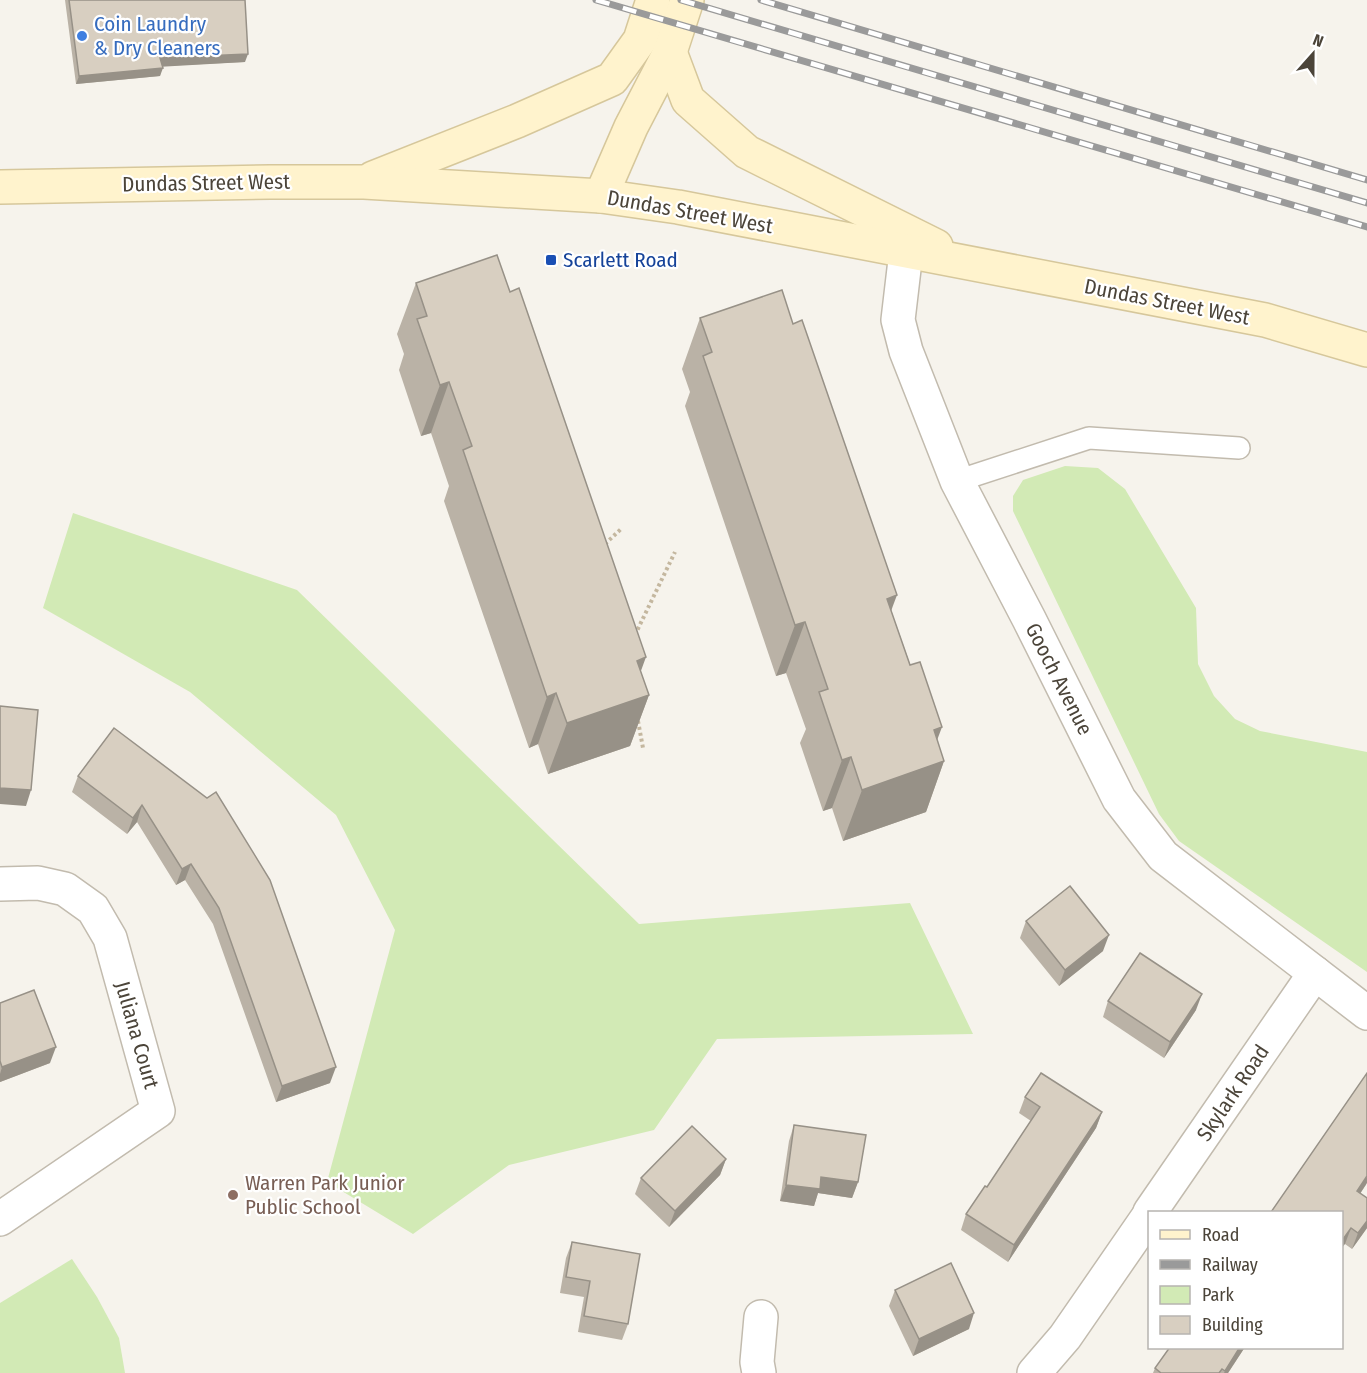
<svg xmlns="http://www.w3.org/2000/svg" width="1367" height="1373" font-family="'Fira Sans Condensed',sans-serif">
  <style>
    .green { fill: #d2eab5 }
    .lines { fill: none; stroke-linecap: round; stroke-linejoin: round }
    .lane-casing { stroke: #c2bbae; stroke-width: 24 }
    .street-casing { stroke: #c2bbae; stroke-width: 36 }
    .secondary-casing { stroke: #d6c79b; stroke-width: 36 }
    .path { stroke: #c4b79f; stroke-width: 4; stroke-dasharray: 3 3; stroke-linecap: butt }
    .lane { stroke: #fff; stroke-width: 21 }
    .street { stroke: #fff; stroke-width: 33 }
    .secondary { stroke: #fff3cd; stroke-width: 33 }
    .rail-casing { stroke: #9a9a9a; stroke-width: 7 }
    .rail { stroke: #fff; stroke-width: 4.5; stroke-dasharray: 14; stroke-linecap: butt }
    .wall { fill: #bab2a6 }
    .shaded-wall { fill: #979187 }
    .building { fill: #d8cfc1; stroke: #979187; stroke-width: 1.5 }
    .shop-dot { fill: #3f7fe0; stroke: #fff; stroke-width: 2 }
    .transit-dot { fill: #1a4fb4; stroke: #fff; stroke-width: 2 }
    .education-dot { fill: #8d6e63; stroke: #fff; stroke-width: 2 }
    .labels { text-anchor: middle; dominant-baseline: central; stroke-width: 4.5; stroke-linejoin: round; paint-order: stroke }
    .shop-label { font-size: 21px; fill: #366cbe; stroke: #fff; text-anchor: start }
    .street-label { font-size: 21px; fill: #4b4439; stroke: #fff }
    .transit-label { font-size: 21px; fill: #164399; stroke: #fff; text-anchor: start }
    .education-label { font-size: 21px; fill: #785e54; stroke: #fff; text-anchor: start }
  </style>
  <rect width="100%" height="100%" fill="#f6f3ec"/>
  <g class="green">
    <path d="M1065,466L1098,468L1125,489L1196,608L1198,664L1214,696L1235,719L1260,731L1367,752V972L1179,841L1159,814L1013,511V496L1023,480Z"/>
    <path d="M73,513L297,590L639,924L910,903L973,1034L717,1039L654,1130L509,1165L413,1234L327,1182L395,930L336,815L190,692L43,608Z"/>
    <path d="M72,1259L97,1297L119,1338L125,1373H0V1303Z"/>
  </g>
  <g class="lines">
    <g class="lane-casing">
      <path id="lane" d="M957,481L1089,438L1239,448"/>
    </g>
    <g class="street-casing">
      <g id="street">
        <path d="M906,252L898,320L906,351L957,481L1029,619L1119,799L1163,856L1367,1013"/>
        <path d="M0,884L38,883L65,889L93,909L110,938L158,1111L0,1219"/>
        <path d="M1150,1212L1315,973"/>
        <path d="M759,1373L757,1362L761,1317"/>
        <path d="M1034,1373L1065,1337L1150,1214"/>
      </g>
    </g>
    <g class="secondary-casing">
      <g id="secondary">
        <path d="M670,52L688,100L747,152L936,246"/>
        <path d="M373,178L517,121L612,79L640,40L653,0"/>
        <path d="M0,187L270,182H364L601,196L678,207L1265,320L1367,350"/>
        <path d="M601,196L631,127L670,52L687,0"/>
      </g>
    </g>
    <g class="path">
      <path d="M605,544L621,529"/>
      <path d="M635,635L675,552"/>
      <path d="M638,721L643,748"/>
    </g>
    <use href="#lane" class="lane"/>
    <use href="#street" class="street"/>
    <use href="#secondary" class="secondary"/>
    <g class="rail-casing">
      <g id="rail">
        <path d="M596,0L1367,227"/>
        <path d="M681,0L1367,203"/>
        <path d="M761,0L1367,180"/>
      </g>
    </g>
    <use href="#rail" class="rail"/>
  </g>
  <g class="wall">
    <path d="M65,0H245V62L162,66L160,76L76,84Z"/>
    <path d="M416,283L641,672L649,695L630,746L548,774L538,744L529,748L444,501L449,486L431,433L421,436L399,370L404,354L397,334Z"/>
    <path d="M700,318L891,610L944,761L926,812L843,841L832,808L823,811L800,743L806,729L786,673L776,676L685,406L690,392L682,369Z"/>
    <path d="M114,728L330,1083L276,1102L213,924L185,880L176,885L137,822L127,834L72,792L78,776Z"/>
    <path d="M1026,921L1103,951L1059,986L1020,938Z"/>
    <path d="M1108,1001L1196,1010L1164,1058L1103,1017Z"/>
    <path d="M0,1003L50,1063L0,1082Z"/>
    <path d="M1025,1097L1102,1112L1096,1128L1008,1262L961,1230L966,1214L987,1187L1031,1121L1019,1113Z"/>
    <path d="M794,1125L858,1182L852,1198L818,1193L814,1206L780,1201L789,1141Z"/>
    <path d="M726,1159L720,1175L669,1227L635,1194L641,1178Z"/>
    <path d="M1367,1183L1360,1194L1367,1228L1352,1249L1345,1244L1341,1212Z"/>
    <path d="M572,1242L628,1324L622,1340L578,1332L584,1297L560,1293L566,1258Z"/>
    <path d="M895,1290L969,1329L913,1356L889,1306Z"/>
    <path d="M1245,1347L1228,1373H1153L1155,1368Z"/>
  </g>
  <g class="shaded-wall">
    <path d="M248,54L245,62L157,67L160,58Z"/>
    <path d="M163,68L160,76L76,84L79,76Z"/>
    <path d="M449,382L431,433L421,436L440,385Z"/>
    <path d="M897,595L878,646L887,599Z"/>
    <path d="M805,622L786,673L776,676L795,625Z"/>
    <path d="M646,657L630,701L649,695L630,746L548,774L567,723L637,661Z"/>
    <path d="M556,693L538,744L529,748L547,697Z"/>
    <path d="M942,727L927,767L944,761L926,812L843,841L862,790L934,730Z"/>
    <path d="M851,757L832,808L823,811L842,760Z"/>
    <path d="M0,788L31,790L26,806L0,804Z"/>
    <path d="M142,805L137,822L127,834L133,818Z"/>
    <path d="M191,864L185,880L176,885L182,869Z"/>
    <path d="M1109,935L1103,951L1059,986L1065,970Z"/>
    <path d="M1202,994L1196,1010L1164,1058L1170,1042Z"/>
    <path d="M56,1047L50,1063L0,1082V1074L2,1067Z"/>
    <path d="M336,1067L330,1083L276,1102L282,1086Z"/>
    <path d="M1102,1112L1096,1128L1008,1262L1014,1245Z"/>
    <path d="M726,1159L720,1175L669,1227L675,1211Z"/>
    <path d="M1367,1176V1183L1351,1207L1357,1191Z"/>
    <path d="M821,1177L858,1182L852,1198L818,1193L814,1206L780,1201L786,1185Z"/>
    <path d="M1367,1221V1228L1352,1249L1358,1233Z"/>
    <path d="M1351,1228L1345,1244L1341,1249V1242Z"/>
    <path d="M974,1313L969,1329L913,1356L919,1339Z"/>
    <path d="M1240,1347H1245L1228,1373H1224Z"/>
  </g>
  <g class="building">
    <path d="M69,0H245L248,54L160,58L163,68L79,76Z"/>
    <path d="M497,255L510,292L519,288L646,657L637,661L649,695L567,723L556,693L547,697L463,450L472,446L449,382L440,385L417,319L427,316L416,283Z"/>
    <path d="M782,290L793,324L802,320L897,595L887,599L910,665L920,662L942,727L934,730L944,761L862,790L851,757L842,760L819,692L828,689L805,622L795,625L703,356L712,352L700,318Z"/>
    <path d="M0,706L38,710L31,790L0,788Z"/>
    <path d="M114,728L207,798L216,792L270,880L336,1067L282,1086L219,908L191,864L182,869L142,805L133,818L78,776Z"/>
    <path d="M1070,886L1109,935L1065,970L1026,921Z"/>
    <path d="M1140,953L1202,994L1170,1042L1108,1001Z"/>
    <path d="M34,990L56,1047L2,1067L0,1061V1003Z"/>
    <path d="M1041,1073L1102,1112L1014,1245L966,1214L985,1186L987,1187L1040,1107L1025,1097Z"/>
    <path d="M1367,1073V1176L1357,1191L1367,1198V1221L1358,1233L1351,1228L1341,1242V1212H1271Z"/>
    <path d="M794,1125L866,1135L858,1182L821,1177L820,1189L786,1185Z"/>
    <path d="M692,1126L726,1159L675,1211L641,1178Z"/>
    <path d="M572,1242L640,1254L628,1324L584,1316L590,1281L566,1277Z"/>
    <path d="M951,1263L974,1313L919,1339L895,1290Z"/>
    <path d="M1170,1347H1240L1225,1371L1222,1369L1219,1373H1161L1155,1368Z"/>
  </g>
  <circle class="shop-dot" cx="82" cy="36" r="6"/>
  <rect class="transit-dot" x="545" y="254" width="12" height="12" rx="3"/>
  <circle class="education-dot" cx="233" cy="1195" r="6"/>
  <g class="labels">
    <g class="shop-label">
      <text x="94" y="24">Coin Laundry<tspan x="94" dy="24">&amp; Dry Cleaners</tspan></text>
    </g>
    <g class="street-label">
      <text transform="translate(206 183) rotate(-1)">Dundas Street West</text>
      <text transform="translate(690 212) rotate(10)">Dundas Street West</text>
      <text transform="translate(1167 302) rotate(11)">Dundas Street West</text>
      <text transform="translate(1059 679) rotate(63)">Gooch Avenue</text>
      <text transform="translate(137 1035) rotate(74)">Juliana Court</text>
      <text transform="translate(1233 1093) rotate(-56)">Skylark Road</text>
    </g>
    <g class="transit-label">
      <text x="563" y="260">Scarlett Road</text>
    </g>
    <g class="education-label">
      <text x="245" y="1183">Warren Park Junior<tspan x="245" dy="24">Public School</tspan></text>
    </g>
  </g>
  <rect x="1148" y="1211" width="195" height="138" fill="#ffffff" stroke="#b7b4b0" stroke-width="1.5"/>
  <rect x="1160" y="1230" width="30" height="9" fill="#fff3cd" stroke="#b7b4b0" stroke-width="1.5"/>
  <text x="1202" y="1241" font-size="18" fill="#4b4439">Road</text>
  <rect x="1160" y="1260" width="30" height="9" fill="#9a9a9a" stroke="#b7b4b0" stroke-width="1.5"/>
  <text x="1202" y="1271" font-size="18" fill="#4b4439">Railway</text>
  <rect x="1160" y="1286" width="30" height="18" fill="#d2eab5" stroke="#b7b4b0" stroke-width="1.5"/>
  <text x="1202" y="1301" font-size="18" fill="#4b4439">Park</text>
  <rect x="1160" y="1316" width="30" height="18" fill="#d8cfc1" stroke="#b7b4b0" stroke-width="1.5"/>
  <text x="1202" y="1331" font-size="18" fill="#4b4439">Building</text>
  <g transform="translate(1313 54) rotate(21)" stroke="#ffffff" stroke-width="4.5" paint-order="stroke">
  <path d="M0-4.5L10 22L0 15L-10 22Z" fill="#4b4439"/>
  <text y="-9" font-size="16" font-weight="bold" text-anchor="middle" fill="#4b4439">N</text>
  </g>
</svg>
